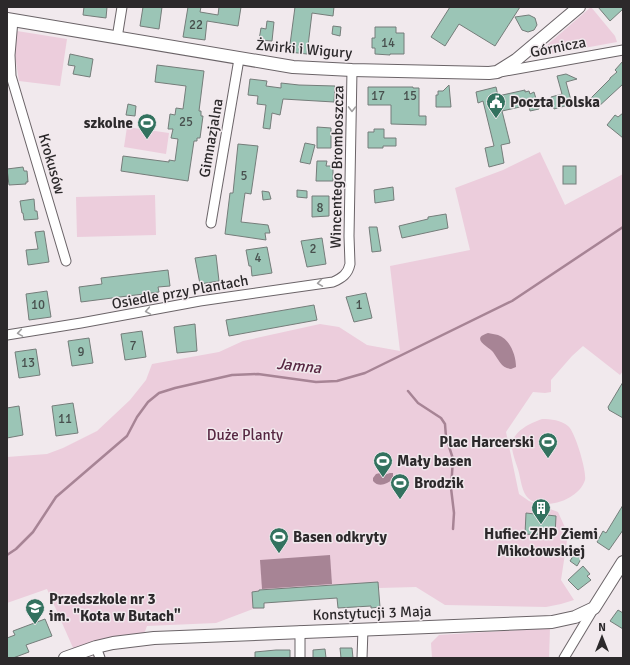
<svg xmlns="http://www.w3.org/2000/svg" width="630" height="665" font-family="Signika,sans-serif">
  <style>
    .green { fill: #eccddc }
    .water { fill: #a78495 }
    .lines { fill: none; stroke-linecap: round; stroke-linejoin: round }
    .stream { stroke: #a78495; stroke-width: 2.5 }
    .building { fill: #9bc5b6; stroke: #757d7a }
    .minor-casing { stroke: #6b6468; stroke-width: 11 }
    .tertiary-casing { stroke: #6b6468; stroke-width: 14 }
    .minor { stroke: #fff; stroke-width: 9 }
    .tertiary { stroke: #fff; stroke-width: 12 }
    .oneway { stroke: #a09fa0 }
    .labels { text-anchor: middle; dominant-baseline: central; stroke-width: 3; stroke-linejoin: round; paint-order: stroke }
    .number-label { font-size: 13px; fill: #48504e }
    .street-label { font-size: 15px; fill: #2c292b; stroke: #f1e9ed }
    .poi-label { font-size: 15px; font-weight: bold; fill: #2c292b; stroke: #f1e9ed; text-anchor: start }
    .park-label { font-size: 15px; fill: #572742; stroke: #f1e9ed }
    .water-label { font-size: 16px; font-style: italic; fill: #572742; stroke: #f1e9ed }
  </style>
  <rect width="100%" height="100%" fill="#f1e9ed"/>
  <g class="green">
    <path d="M591,7L615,36L617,42L546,55L540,54L539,52Z"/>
    <path d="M17,31L67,39L60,86L19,81L14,49Z"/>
    <path d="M127,127L169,133L166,154L124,147Z"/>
    <path d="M540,152L565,205L623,174V371L620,375L583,346L572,356L551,380V392L545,393L533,392L506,432L519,494L529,501L558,512L568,534L561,580L574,600L561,604L546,607L445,605L416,587L379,588L378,582L337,598L263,603L264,608L253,609L216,623L147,626L144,634L74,650L47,589L7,603V457L47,454L63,448L97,431L130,400L146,380L152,364L219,352L243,341L320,324L339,327L367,345L400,351L390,266L470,250L455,188L503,170Z"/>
    <path d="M155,195L156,235L77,237L76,197Z"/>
    <path d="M542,419C551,419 561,420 568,426C575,431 587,472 585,480C579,500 543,512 528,498C522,492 521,481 519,473C517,465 512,454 512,446C512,431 531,423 542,419Z"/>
    <path d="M550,628L549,658H432L431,643L439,635Z"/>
  </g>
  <g class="water">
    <path d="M488,333C491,334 495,334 498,335C510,339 516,355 516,367L511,369C501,368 499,360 493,352C490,347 469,339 488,333Z"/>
    <path d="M380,473L384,475L390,473H393V479C387,484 379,488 373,481V478L376,474Z"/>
    <path d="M330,555L332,584L262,589L260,560Z"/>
  </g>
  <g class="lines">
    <g class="stream">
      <path d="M408,391L418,403L441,418L445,424L446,437L453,459L451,488L454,513L453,529"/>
      <path d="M7,555L16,549L33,532L56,497L127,436L137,417L148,402L159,393L175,388L232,375L258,374L316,382L337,381L365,373L512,301L623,227"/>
    </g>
  </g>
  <g class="building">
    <path d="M84,7H107L106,18L83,15Z"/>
    <path d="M143,7H162L159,29L140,26Z"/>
    <path d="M188,7H201L200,12L218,15L219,7H241L238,26L207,21L205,40L183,37Z"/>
    <path d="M295,7H334L333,16L312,13L307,54L289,52Z"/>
    <path d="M450,7H520L495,46L459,24L445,46L431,37Z"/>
    <path d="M598,7H623V9L610,21Z"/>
    <path d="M529,15L535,18L537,25L534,30L528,32L522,30L515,17Z"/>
    <path d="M267,21L274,22L272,41L259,40L261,28L266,29Z"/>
    <path d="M333,26L341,27L340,36L332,34Z"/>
    <path d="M375,27H396V33H404V54H390V55L375,54V48H372V38H375Z"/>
    <path d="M70,54L93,59L90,77L73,74L75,66L68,65Z"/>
    <path d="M623,61V84L597,108L589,100L610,79V78L617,72L615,70Z"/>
    <path d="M157,65L204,71L199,111H201V116H203L200,138H197V141H194L188,181L121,171L123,156L169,162V160L175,161L178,139L171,138L173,129H168L170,114L175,115L176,108L183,109L186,86L155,82Z"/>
    <path d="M566,74L577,79L566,82L572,104L554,109L551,97L562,94L557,76Z"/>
    <path d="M250,79L267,81L266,86L281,88V83L299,85L335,86L334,102L283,99L280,115L272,113L270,129L263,128L266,105L257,104L258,96L248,95Z"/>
    <path d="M449,85L451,107H436V95H438V91H443Z"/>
    <path d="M368,87H413V88H419V116H426V125L391,124V105H368Z"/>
    <path d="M496,87L498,96L525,90V92L529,91L530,94L534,92L539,109L530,111L529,105L502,111L510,143L501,145L504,163L489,167L485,148L494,146L483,101L478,103L476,92Z"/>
    <path d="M128,104L136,106L135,116L126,115Z"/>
    <path d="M623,113V138L607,125L615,115L618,117Z"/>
    <path d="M317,127L331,128V148H317Z"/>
    <path d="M374,129H384V138H396V146H383V148H368V132H374Z"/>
    <path d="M305,143L315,145L310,164L300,162Z"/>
    <path d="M238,144L258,146L251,194L245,193L241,222L268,225L270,233H265L266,240L225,234L230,193H233Z"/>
    <path d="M317,161H327L326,166H333V181H316Z"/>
    <rect x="563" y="166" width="13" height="18"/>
    <path d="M23,167L24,171H27L28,182H26V184L9,185L7,169Z"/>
    <path d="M393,187L394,200L375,203L374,190Z"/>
    <path d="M297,190L307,191V198L297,197Z"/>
    <path d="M262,191L269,192L271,199L263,200Z"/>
    <path d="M312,196H329V216L312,217Z"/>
    <path d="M34,199L35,211H37L38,219L24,220L23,213H22L20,201Z"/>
    <path d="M446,214L448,228L402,238L399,226L428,219V217Z"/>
    <path d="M369,227H377L381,251L372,252Z"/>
    <path d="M44,231L49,262L28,265L26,250L38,249L35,232Z"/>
    <path d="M322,238L326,264L307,267L301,241Z"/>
    <path d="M267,247L272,273L252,276L251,266H249L246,250Z"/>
    <path d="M216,255L219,281L200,284L195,258Z"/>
    <path d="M168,270L170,286L158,287L159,292L81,302L79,287L102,284L101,278Z"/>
    <path d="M47,291L51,317L29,320L26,294Z"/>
    <path d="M366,293L372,318L354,322L346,297Z"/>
    <path d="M314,305L317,320L229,336L226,320Z"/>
    <path d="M195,324L197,351L177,353L174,327Z"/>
    <path d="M142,331L146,357L125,360L121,334Z"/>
    <path d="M89,338L93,363L72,366L68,341Z"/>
    <path d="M36,349L40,375L19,378L15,352Z"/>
    <path d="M623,382V418L609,410L608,407Z"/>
    <path d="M73,403L78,433L56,436L52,406Z"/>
    <path d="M19,406L23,435L7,438V408Z"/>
    <path d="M623,505V530L609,550L597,542L603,531L606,533Z"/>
    <path d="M535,511H547V515L556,516L555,536L525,534L526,513L535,514Z"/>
    <path d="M577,550L584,554L577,566L570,561Z"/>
    <path d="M583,566L590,574L587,576L591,580L578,590L568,580Z"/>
    <path d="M378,582L380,607L371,608V606L338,608L337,598L264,603V608H253L252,592L259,591V590Z"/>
    <path d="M618,610L623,613V629L610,621Z"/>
    <path d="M45,619L52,636L26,645L29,652L13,658H7V638L15,635L13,631Z"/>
    <path d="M340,648H352L353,658H341Z"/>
    <path d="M325,649L326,658H313V650Z"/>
    <path d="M276,650H290V658H255V652Z"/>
  </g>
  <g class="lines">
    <g class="minor-casing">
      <g id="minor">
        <path d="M13,20L10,55L11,76L66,261"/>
        <path d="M117,38L122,7"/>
        <path d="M500,72L623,50"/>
        <path d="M211,223L239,59"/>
        <path d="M7,335L81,323L200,301L333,282C342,278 348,274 350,264L349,236L352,70"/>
        <path d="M300,631V658"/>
        <path d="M96,647L100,658"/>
        <path d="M362,658L363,629"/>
        <path d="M564,658L594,608"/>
      </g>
    </g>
    <g class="tertiary-casing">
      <g id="tertiary">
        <path d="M7,19L293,67L352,70L489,73L497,72L516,60L579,7"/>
        <path d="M65,658L96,647L113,643L154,638L552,622L575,617L594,608L623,562"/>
      </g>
    </g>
    <use href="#minor" class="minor"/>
    <use href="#tertiary" class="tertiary"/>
  </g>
  <defs><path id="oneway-chevron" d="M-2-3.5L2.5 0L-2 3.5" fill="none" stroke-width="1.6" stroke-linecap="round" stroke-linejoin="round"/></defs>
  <g class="oneway">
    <use href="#oneway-chevron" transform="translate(352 109) rotate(91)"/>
    <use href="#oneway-chevron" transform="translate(320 283) rotate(172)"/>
    <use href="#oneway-chevron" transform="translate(148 311) rotate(170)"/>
    <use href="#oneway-chevron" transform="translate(20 333) rotate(171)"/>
  </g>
  <defs>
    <g id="civic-pin" transform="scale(1)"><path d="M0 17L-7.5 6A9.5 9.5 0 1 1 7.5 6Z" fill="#33725f" stroke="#f1e9ed"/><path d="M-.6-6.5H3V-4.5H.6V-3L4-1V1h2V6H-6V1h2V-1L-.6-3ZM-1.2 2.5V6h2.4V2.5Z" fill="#fff"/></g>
    <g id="stadium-pin" transform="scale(1)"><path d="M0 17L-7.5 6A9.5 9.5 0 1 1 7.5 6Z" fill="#33725f" stroke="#f1e9ed"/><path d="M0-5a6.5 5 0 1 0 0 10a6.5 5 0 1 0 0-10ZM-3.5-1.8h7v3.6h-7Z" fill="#fff"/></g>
    <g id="building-pin" transform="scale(1)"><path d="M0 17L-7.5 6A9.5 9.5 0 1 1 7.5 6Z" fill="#33725f" stroke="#f1e9ed"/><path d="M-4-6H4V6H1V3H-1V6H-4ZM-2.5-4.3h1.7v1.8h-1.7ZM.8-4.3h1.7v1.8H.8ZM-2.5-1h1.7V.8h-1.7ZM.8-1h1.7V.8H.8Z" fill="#fff"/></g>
    <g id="school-pin" transform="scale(1)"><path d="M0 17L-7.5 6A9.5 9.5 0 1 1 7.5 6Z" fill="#33725f" stroke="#f1e9ed"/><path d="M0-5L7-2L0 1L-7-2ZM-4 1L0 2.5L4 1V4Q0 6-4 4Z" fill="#fff"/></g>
  </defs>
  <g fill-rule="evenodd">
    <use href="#civic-pin" x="496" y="102"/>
    <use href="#stadium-pin" x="147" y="123"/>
    <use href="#stadium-pin" x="548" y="442"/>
    <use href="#stadium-pin" x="383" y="461"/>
    <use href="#stadium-pin" x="400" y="483"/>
    <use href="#building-pin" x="541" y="508"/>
    <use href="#stadium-pin" x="279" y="537"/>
    <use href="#school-pin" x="35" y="608"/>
  </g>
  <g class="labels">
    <g class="number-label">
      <text x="196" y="25">22</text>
      <text x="388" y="43">14</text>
      <text x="378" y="96">17</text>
      <text x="410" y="96">15</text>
      <text x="186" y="122">25</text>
      <text x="244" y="176">5</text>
      <text x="320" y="208">8</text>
      <text x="313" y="249">2</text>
      <text x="258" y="258">4</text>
      <text x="38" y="305">10</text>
      <text x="359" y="305">1</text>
      <text x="133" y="346">7</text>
      <text x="81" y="352">9</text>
      <text x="28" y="363">13</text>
      <text x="65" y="419">11</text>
    </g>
    <g class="street-label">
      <text transform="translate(558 47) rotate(-11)">Górnicza</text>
      <text transform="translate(304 49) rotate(5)">Żwirki i Wigury</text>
      <text transform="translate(211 138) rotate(-80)">Gimnazjalna</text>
      <text transform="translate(52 164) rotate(74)">Krokusów</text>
      <text transform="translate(337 167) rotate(-89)">Wincentego Bromboszcza</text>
      <text transform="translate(180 292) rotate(-10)">Osiedle przy Plantach</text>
      <text transform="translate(372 613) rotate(-2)">Konstytucji 3 Maja</text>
    </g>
    <g class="poi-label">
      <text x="510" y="102">Poczta Polska</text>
      <text x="133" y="123" text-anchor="end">szkolne</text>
      <text x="534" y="442" text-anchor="end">Plac Harcerski</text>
      <text x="397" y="461">Mały basen</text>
      <text x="414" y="483">Brodzik</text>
      <text x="541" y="534" text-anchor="middle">Hufiec ZHP Ziemi<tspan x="541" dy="17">Mikołowskiej</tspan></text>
      <text x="293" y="537">Basen odkryty</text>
      <text x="49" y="599">Przedszkole nr 3<tspan x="49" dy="17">im. "Kota w Butach"</tspan></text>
    </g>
    <g class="park-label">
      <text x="245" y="435">Duże Planty</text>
    </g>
    <g class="water-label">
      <text transform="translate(299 366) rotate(6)">Jamna</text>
    </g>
  </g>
  <rect width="630" height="665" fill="none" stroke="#2c292b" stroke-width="16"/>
  <g transform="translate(602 637)" stroke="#f1e9ed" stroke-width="3" paint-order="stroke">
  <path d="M0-3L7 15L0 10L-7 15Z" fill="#2c292b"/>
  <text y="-6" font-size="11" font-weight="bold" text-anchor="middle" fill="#2c292b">N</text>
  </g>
</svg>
